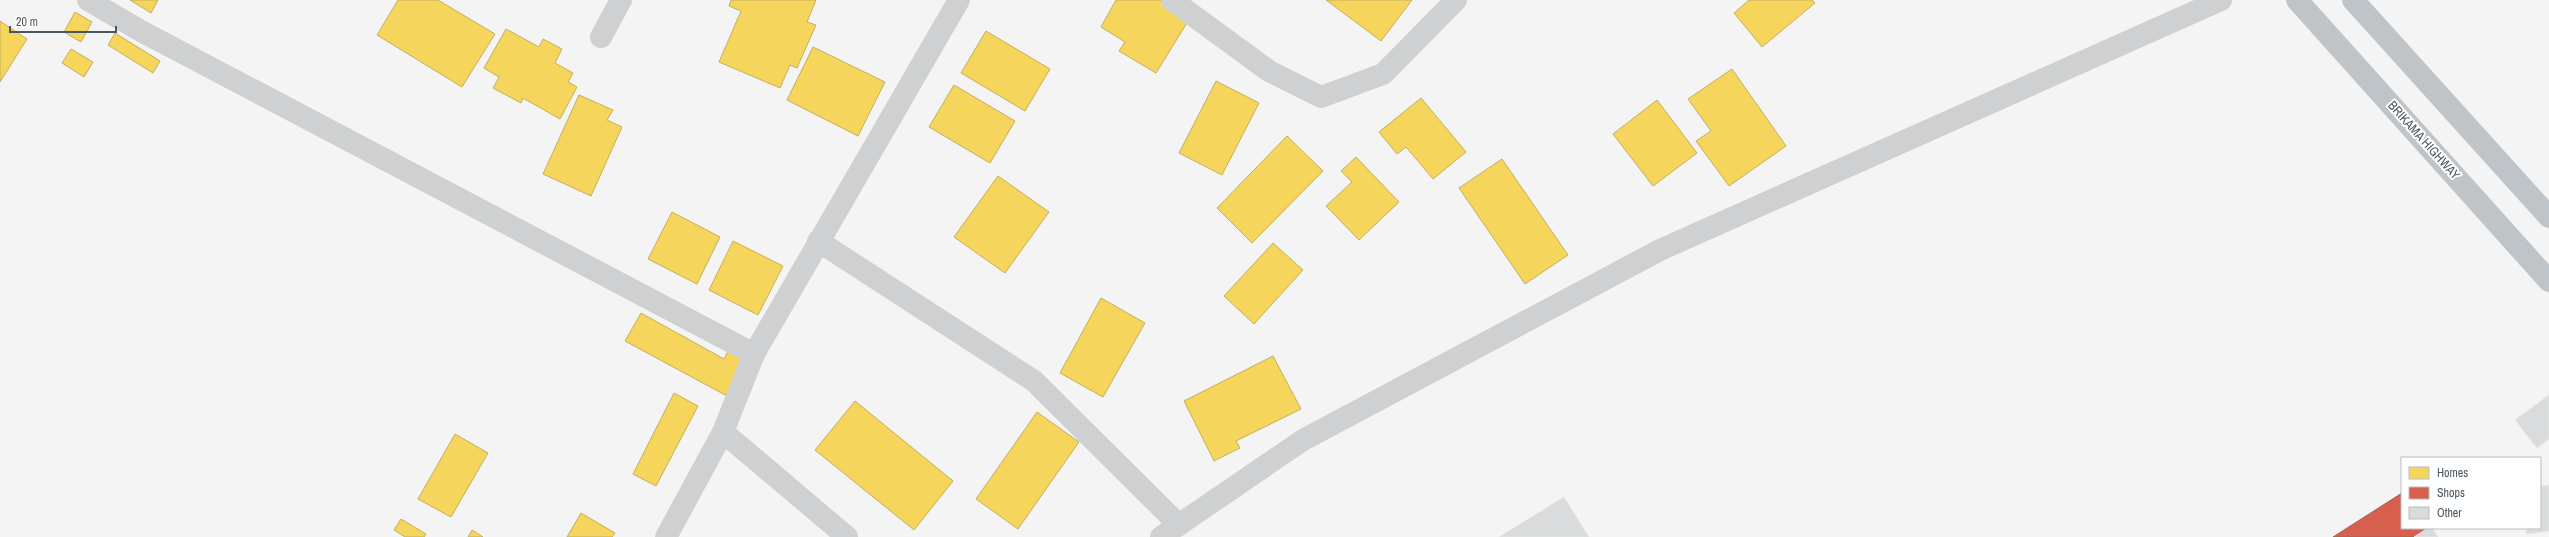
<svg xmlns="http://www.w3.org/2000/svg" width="2549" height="537" font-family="'Archivo Narrow',sans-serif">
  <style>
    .homes { fill: #f6d55c; stroke: #c3af5d }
    .shops { fill: #d6604d; stroke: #ac5d53 }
    .building { fill: #dadbdc; stroke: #e5e6e7 }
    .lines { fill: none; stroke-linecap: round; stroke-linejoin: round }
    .minor { stroke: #ced0d2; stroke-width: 22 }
    .highway { stroke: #bfc4c8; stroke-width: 22 }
    .labels { text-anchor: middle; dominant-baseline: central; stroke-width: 4; stroke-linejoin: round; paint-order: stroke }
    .street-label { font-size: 13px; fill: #4b5760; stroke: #fff }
  </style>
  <rect width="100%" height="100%" fill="#f4f4f4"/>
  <g class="homes">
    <path d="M130,0H158L151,13Z"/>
    <path d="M398,0H438L495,34L462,87L377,35Z"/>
    <path d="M731,0H816L807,22L816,25L797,68L790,65L780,88L719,62L741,11L729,6Z"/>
    <path d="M1116,0H1160L1190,18L1156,73L1119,51L1125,42L1101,27Z"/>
    <path d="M1326,0H1412L1381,41Z"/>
    <path d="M1749,0H1812L1815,3L1762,47L1734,13Z"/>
    <path d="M75,12L92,22L81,42L64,32Z"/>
    <path d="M0,21L27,39L0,82Z"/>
    <path d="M506,29L539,47L543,39L562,49L555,63L573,73L568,82L577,87L560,119L523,98L521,103L493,88L499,77L484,68Z"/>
    <path d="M986,31L1050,69L1025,111L961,73Z"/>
    <path d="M115,33L160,61L153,73L108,45Z"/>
    <path d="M813,47L885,82L858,136L787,100Z"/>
    <path d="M71,49L93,62L84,77L62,63Z"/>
    <path d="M1732,69L1786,146L1729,186L1696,141L1711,131L1688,99Z"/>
    <path d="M1216,81L1259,103L1222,175L1179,153Z"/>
    <path d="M954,85L1015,121L990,163L929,127Z"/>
    <path d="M579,95L613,110L607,120L622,127L591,196L543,174Z"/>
    <path d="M1421,98L1466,152L1433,179L1406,147L1397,154L1379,132Z"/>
    <path d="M1657,100L1697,153L1653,186L1613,134Z"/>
    <path d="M1287,136L1323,171L1252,243L1217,208Z"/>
    <path d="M1356,157L1399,202L1359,240L1326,206L1352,182L1341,171Z"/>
    <path d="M1502,159L1568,255L1525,284L1459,188Z"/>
    <path d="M998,176L1049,212L1005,273L954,237Z"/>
    <path d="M672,212L720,237L697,284L648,259Z"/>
    <path d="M733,241L783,266L758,315L709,290Z"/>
    <path d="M1273,243L1303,270L1254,324L1224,296Z"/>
    <path d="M1101,298L1145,323L1103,397L1060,373Z"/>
    <path d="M641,313L724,359L728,351L746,362L727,396L625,341Z"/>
    <path d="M1273,356L1301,409L1236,441L1240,448L1214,461L1184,401Z"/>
    <path d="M674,393L698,406L656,486L633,474Z"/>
    <path d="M855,401L953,481L914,530L815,450Z"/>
    <path d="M1037,412L1079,442L1018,529L976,499Z"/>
    <path d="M455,434L488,453L451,517L418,499Z"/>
    <path d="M581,513L615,533L612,537H567Z"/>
    <path d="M401,519L426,534L424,537H405L394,530Z"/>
    <path d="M472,530L483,537H468Z"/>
  </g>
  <path class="shops" d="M2402,493V528H2432L2437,537H2333Z"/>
  <g class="building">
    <path d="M2549,395V439L2537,448L2515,420Z"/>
    <path d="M2549,485V531L2527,534L2526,528H2540V486Z"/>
    <path d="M1564,497L1589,537H1499Z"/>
    <path d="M2428,528H2432L2437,537H2414Z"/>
  </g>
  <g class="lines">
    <g class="minor">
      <path d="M88,0L141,31L754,354"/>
      <path d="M1172,0L1269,71L1321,97L1383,74L1456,0"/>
      <path d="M601,37L621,0"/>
      <path d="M818,241L1034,381L1179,525"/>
      <path d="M723,432L847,537"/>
      <path d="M666,537L723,432L754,354L959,0"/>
      <path d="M1161,537L1303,440L1660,250L2221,0"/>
    </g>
    <g class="highway">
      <path d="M2297,0L2549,281"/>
      <path d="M2353,0L2549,217"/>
    </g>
  </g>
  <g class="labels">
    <g class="street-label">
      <text transform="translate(2424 140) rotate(48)">BRIKAMA HIGHWAY</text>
    </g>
  </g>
  <rect x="2401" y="457" width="140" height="72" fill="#ffffff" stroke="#b7bcbf"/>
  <rect x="2409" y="467" width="20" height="12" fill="#f6d55c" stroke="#b7bcbf"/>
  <text x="2437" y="477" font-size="12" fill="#4b5760">Homes</text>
  <rect x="2409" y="487" width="20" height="12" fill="#d6604d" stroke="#b7bcbf"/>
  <text x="2437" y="497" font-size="12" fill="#4b5760">Shops</text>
  <rect x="2409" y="507" width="20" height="12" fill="#dadbdc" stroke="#b7bcbf"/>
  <text x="2437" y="517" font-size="12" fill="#4b5760">Other</text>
  <path d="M10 26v6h106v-6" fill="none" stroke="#4b5760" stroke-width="2"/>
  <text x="16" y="26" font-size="12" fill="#4b5760" stroke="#ffffff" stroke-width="3" paint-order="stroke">20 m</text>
</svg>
